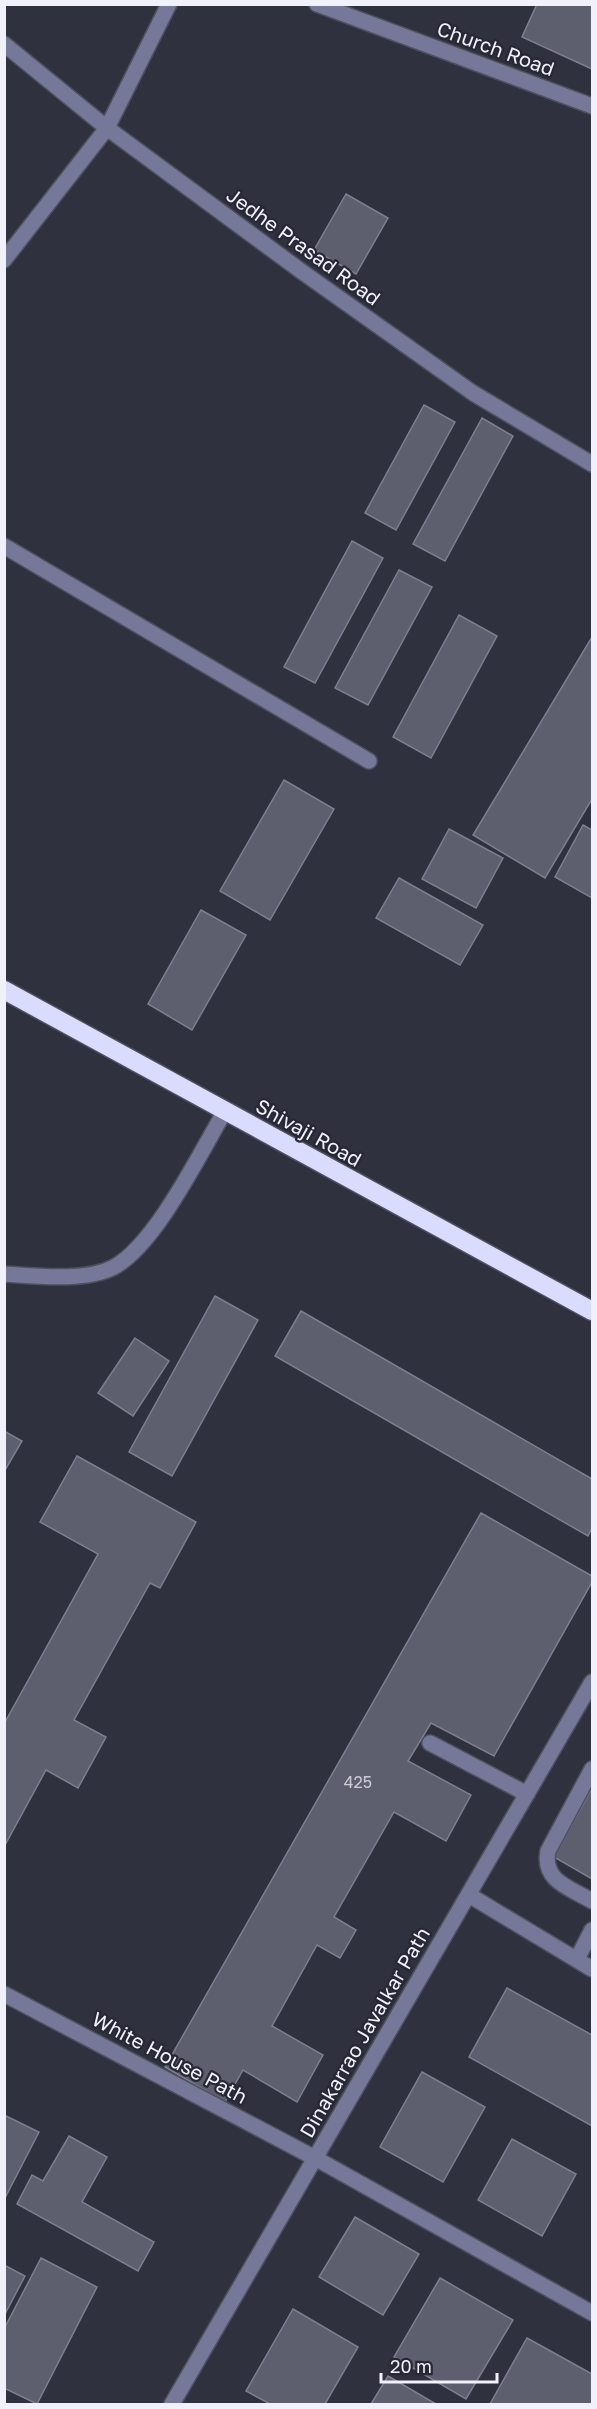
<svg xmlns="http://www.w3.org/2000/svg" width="597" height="2409" font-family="'Golos Text',sans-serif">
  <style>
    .building { fill: #5e5f6e; stroke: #7d7e8e; stroke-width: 1.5 }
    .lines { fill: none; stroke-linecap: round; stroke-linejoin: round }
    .minor-casing { stroke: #4f505d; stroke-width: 18 }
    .highway-casing { stroke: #4f505d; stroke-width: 21 }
    .minor { stroke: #767899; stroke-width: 15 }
    .highway { stroke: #dadcfd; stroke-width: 18 }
    .labels { text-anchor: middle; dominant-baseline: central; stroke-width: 4.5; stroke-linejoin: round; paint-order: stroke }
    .number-label { font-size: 16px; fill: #ccccd7 }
    .street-label { font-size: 20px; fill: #f0f1fa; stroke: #272735 }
  </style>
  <rect width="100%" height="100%" fill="#30313f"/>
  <g class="building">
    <path d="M537,4H592V69L522,37Z"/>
    <path d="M346,194L388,218L356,274L314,250Z"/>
    <path d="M424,405L455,422L396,530L365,513Z"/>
    <path d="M482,418L513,436L445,561L413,544Z"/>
    <path d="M352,541L383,558L315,683L284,667Z"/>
    <path d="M399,570L432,587L368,705L335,688Z"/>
    <path d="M459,615L497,636L431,758L393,737Z"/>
    <path d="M592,637V799L545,878L473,835Z"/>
    <path d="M284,780L334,809L270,920L220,891Z"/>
    <path d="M583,825L592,830V898L555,877Z"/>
    <path d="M449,829L503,858L476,908L422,879Z"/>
    <path d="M399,878L483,925L460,965L376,918Z"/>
    <path d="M201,910L246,935L192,1030L148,1004Z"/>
    <path d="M215,1296L258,1320L172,1476L129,1452Z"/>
    <path d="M301,1311L592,1479V1528L588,1536L275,1356Z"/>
    <path d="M135,1338L169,1361L133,1416L98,1393Z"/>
    <path d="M4,1431L22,1441L4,1472Z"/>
    <path d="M77,1456L196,1522L160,1588L150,1583L74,1720L106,1737L78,1788L46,1770L4,1847V1724L98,1554L40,1522Z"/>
    <path d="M481,1513L592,1576V1582L494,1756L431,1723L408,1761L471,1795L446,1841L394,1812L334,1917L356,1930L340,1958L317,1945L272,2026L323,2055L297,2102L243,2070L225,2102L165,2067Z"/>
    <path d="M592,1788V1879L554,1857Z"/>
    <path d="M507,1988L592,2035V2126L469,2057Z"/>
    <path d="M422,2072L485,2107L443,2182L380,2147Z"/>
    <path d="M4,2115L39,2132L4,2200Z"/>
    <path d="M69,2136L107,2157L82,2202L154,2242L138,2271L17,2204L32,2175L43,2181Z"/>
    <path d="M512,2139L576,2174L542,2236L478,2200Z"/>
    <path d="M355,2217L419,2254L383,2315L319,2277Z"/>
    <path d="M41,2258L97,2287L37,2404L4,2388V2329Z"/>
    <path d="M4,2265L25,2276L4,2316Z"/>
    <path d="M440,2278L513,2320L466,2399L394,2357Z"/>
    <path d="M293,2309L358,2347L325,2404H270L246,2391Z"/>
    <path d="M527,2338L592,2374V2404H490Z"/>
    <path d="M388,2376L436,2404H371Z"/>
  </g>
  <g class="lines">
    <g class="minor-casing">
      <g id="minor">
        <path d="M317,4L592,106"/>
        <path d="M4,44L107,128L301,271L473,393L592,464"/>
        <path d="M4,260L107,128L169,4"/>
        <path d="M4,546L369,761"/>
        <path d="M4,1274C35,1276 86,1282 114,1267C156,1244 200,1153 225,1111"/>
        <path d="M430,1743L527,1794"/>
        <path d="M592,1769L548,1851C542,1881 570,1888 592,1901"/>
        <path d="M469,1895L592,1969"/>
        <path d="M577,1959L592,1930"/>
        <path d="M4,1994L315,2158L592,2313"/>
        <path d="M172,2404L592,1682"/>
      </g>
    </g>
    <g class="highway-casing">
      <path id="highway" d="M4,990L592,1311"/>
    </g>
    <use href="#minor" class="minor"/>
    <use href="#highway" class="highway"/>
  </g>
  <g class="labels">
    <g class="number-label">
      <text x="358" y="1782">425</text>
    </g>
    <g class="street-label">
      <text transform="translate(496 48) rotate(20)">Church Road</text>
      <text transform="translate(304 246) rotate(36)">Jedhe Prasad Road</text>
      <text transform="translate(309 1132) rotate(29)">Shivaji Road</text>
      <text transform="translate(364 2032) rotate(-60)">Dinakarrao Javalkar Path</text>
      <text transform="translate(170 2057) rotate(28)">White House Path</text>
    </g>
  </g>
  <rect width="597" height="2409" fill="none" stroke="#f0f1fa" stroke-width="12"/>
  <path d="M381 2373v9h116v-9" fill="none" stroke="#f0f1fa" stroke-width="3"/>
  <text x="390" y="2373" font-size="18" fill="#f0f1fa" stroke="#272735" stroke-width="4.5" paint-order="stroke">20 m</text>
</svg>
